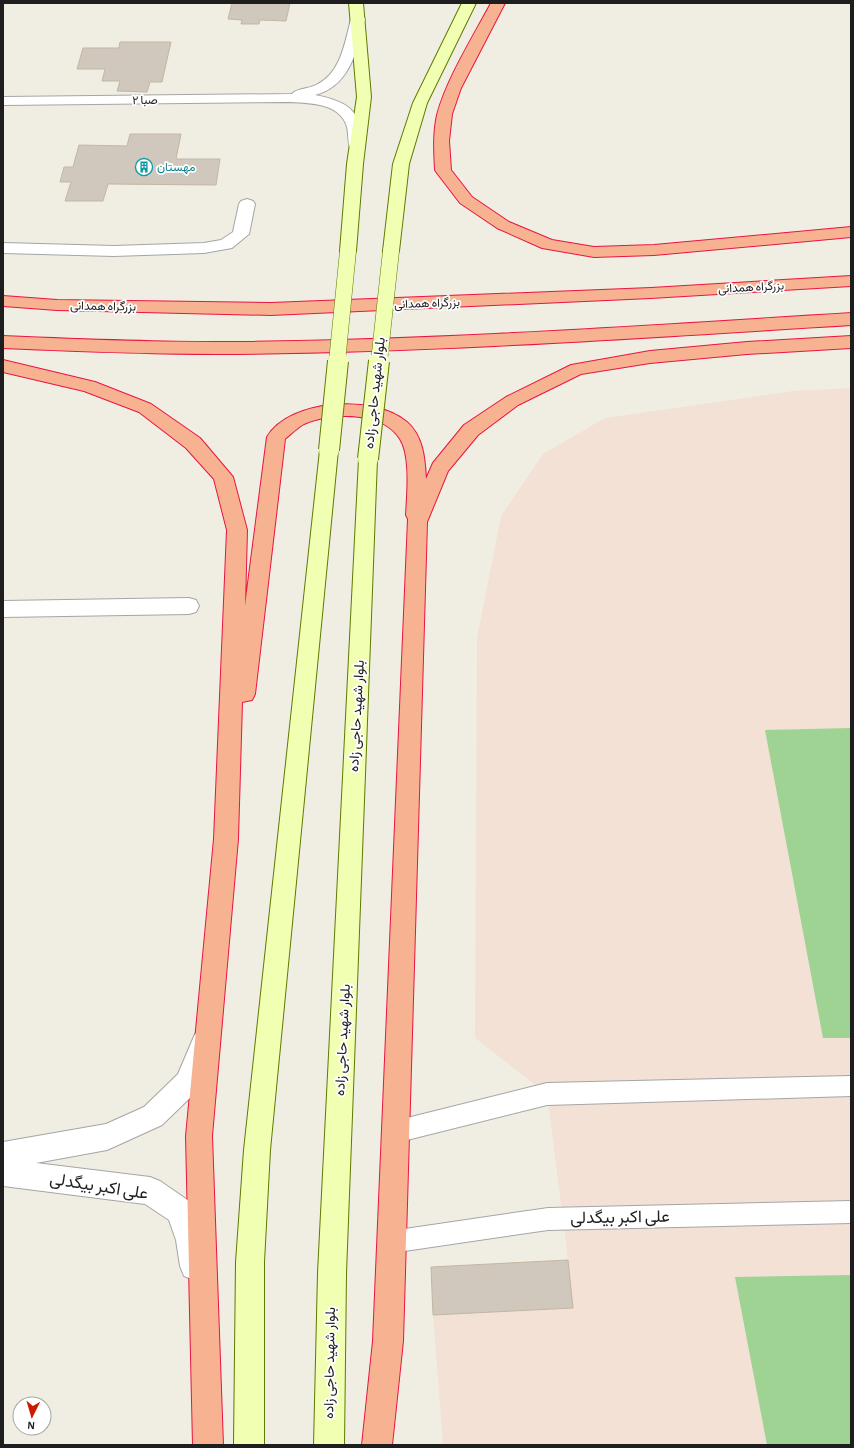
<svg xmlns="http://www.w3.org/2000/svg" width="854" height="1448" font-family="'Alegreya Sans',Vazirmatn,sans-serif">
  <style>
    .military { fill: #f3e1d5 }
    .forest { fill: #9ed394 }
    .building { fill: #d0c8bc; stroke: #c3b6a4 }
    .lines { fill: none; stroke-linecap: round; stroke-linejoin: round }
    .service-casing { stroke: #a5a5a5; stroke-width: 2 }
    .minor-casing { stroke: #a5a5a5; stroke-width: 2 }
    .tertiary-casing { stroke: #a5a5a5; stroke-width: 2 }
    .secondary-casing { stroke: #5d7a00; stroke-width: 2 }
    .trunk-casing { stroke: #ea1441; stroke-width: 2 }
    .service { fill: #fff; fill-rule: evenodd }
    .minor { fill: #fff; fill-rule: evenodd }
    .tertiary { fill: #fff; fill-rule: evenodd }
    .secondary { fill: #f1ffb2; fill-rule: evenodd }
    .trunk { fill: #f6b291; fill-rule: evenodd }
    .secondary-bridge-far1-casing { stroke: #5d7a00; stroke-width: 17; stroke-linecap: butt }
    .secondary-bridge-casing { stroke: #5d7a00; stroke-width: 22; stroke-linecap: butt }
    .secondary-bridge-far1 { stroke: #f1ffb2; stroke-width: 16 }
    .secondary-bridge { stroke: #f1ffb2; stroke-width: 20 }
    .labels { text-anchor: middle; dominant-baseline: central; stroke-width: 3.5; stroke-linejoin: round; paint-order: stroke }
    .far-street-label { font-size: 12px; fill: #1e1e1e; stroke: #fff }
    .far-culture-label { font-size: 12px; fill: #0d838f; stroke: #fff; text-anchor: start }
    .street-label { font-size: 14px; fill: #1e1e1e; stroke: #fff }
    .near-street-label { font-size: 17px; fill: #1e1e1e; stroke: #fff }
  </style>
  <rect width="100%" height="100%" fill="#f0eee3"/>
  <path class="military" d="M851,388V1445H443L433,1315L431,1267L568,1260L547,1094L475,1038L477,638L501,516L543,454L605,418L793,391Z"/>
  <g class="forest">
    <path d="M851,728V1038H823L765,730Z"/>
    <path d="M851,1275V1445H767L735,1277Z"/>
  </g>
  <g class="building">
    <path d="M232,3H290L286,21L260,20L259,24H241L242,20L228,19Z"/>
    <path d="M120,42H171L162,82H150L147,92L117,91L120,81H102L105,69H77L83,48H119Z"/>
    <path d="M130,134H181L176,159H220L216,185L108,184L103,201H65L71,182H60L64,167H73L79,145L127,146Z"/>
    <path d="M568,1260L573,1308L433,1315L431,1267Z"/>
  </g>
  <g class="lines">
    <g class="service-casing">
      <g id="service">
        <path d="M851,1076V1096L547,1105L395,1143L387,1140L384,1132L387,1124L395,1121L547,1083Z"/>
        <path d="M851,1201V1223L548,1230L391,1253L383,1250L380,1242L383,1234L391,1231L548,1208Z"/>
      </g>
    </g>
    <g class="minor-casing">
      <g id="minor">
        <path d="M358,15L363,16L365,19C357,50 350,86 315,95C351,102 361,112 365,148L362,151H352C347,145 349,135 347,127C340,102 307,103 287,102L3,105V97L292,94C297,88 310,89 318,84C341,72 345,42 351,19L353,16Z"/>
        <path d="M247,199L253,201L255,204L249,234L232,248L204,253L114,256L3,253V243L114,246L204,243L221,240L233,232L239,204L241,201Z"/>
        <path d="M189,598L196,600L199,606L196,612L189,614L3,617V601Z"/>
      </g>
    </g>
    <g class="tertiary-casing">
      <path id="tertiary" d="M204,1031L213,1034L217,1043L196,1092L162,1125L107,1150L36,1163L150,1177L160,1181L189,1201L204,1240L208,1266L204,1276L194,1280L184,1276L180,1266L176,1240L169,1220L145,1204L3,1186V1142L106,1124L144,1107L178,1074L195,1034Z"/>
    </g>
    <g class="secondary-casing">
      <g id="secondary">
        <path d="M349,3H363L371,97L363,164L356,251L354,255L348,256L342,255L340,251L347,164L357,97Z"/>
        <path d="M462,3H476L427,103L409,164L399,251L397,255L391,256L385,255L383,251L393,164L413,103Z"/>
        <path d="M329,443L336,445L338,450L270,1150L264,1262V1445H234L236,1262L244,1150L320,450L322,445Z"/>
        <path d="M368,452L375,454L377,459L346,1273L344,1445H314L318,1273L359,459L361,454Z"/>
      </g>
    </g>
    <g class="trunk-casing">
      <g id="trunk">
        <path d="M491,3H505L461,88L452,114L449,141L451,170L472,197L509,222L552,240L594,247L654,245L851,227V237L654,255L594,257L542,248L497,228L460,203L437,173L435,170C434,151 433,133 437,115C446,80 474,35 491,3Z"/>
        <path d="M851,276V286L651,298L271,315L57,310L3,306V296L57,300L271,303L651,288Z"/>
        <path d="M851,313V325C640,338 428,353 216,354C145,354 74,351 3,348V336C74,339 145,342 216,342C428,341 640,326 851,313Z"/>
        <path d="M851,336V348L747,354L650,363L581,374L518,405L478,435L448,471L427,522L403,1341L392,1445H362L373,1341L408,519L406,515C407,495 411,456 400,439C383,411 331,412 304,424C297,428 291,434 285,439L255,694L252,700L242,702L238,839L212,1136L223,1445H193L186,1136L214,839L227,530L214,479L186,448L139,412L84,391L3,372V360L95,382L151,404L200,438L233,477L247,530L245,606L267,437C289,399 375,394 407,422C423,436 425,458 426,479L433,463L464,425L506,397L571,365L650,351L747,342Z"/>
      </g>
    </g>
    <use href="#service" class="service"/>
    <use href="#minor" class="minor"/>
    <use href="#tertiary" class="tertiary"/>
    <use href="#secondary" class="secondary"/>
    <use href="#trunk" class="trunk"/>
    <g class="secondary-bridge-far1-casing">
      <g id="secondary-bridge-far1">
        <path d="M337,362L348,251"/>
        <path d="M379,362L391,251"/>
      </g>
    </g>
    <g class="secondary-bridge-casing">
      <g id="secondary-bridge">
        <path d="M329,450L338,361"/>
        <path d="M368,459L379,361"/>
      </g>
    </g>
    <use href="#secondary-bridge-far1" class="secondary-bridge-far1"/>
    <use href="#secondary-bridge" class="secondary-bridge"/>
  </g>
  <defs>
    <g id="building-ring" transform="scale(0.9)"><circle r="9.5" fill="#fff" stroke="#0f9aa8" stroke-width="1.5"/><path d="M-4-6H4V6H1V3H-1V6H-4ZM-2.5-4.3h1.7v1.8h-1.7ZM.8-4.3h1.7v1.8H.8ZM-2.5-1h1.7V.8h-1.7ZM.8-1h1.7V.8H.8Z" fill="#0f9aa8"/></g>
  </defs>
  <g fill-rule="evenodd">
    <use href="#building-ring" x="144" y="167"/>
  </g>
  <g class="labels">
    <g class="far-street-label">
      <text transform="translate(145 100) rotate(-1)">صبا ۲</text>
      <text transform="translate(751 287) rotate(-3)">بزرگراه همدانی</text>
      <text transform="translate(427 303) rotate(-2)">بزرگراه همدانی</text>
      <text transform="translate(103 306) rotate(1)">بزرگراه همدانی</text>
    </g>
    <g class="far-culture-label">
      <text x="157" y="167">مهستان</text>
    </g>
    <g class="street-label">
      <text transform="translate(375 393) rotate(-84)">بلوار شهید حاجی زاده</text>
      <text transform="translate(357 716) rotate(-87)">بلوار شهید حاجی زاده</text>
      <text transform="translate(343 1040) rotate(-87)">بلوار شهید حاجی زاده</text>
      <text transform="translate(330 1363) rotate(-89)">بلوار شهید حاجی زاده</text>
    </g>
    <g class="near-street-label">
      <text transform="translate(99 1186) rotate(9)">علی اکبر بیگدلی</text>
      <text transform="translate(620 1217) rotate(-1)">علی اکبر بیگدلی</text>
    </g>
  </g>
  <rect width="854" height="1448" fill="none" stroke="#1e1e1e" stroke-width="8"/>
  <g transform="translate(32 1416) rotate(185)"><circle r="19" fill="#ffffff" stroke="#a5a5a5"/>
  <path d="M0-3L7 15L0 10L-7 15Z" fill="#cc1c00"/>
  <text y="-6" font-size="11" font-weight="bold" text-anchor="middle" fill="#1e1e1e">N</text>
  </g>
</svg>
